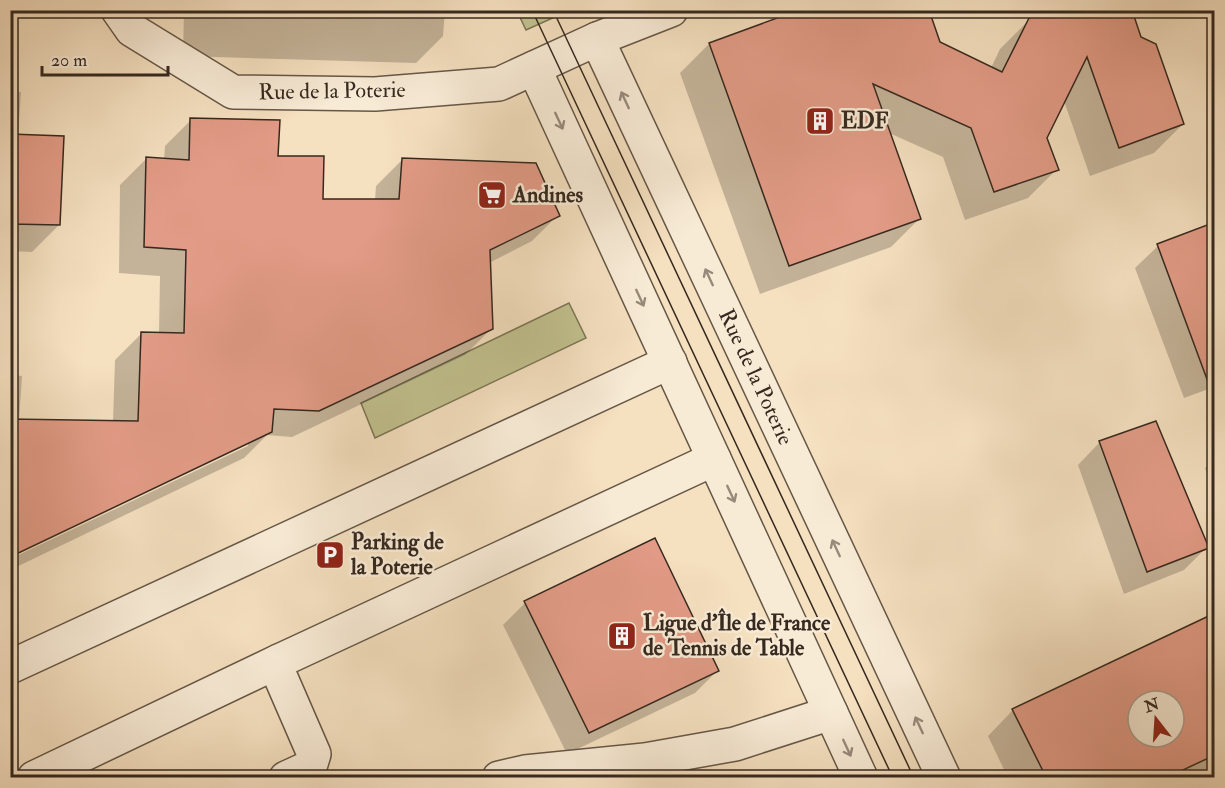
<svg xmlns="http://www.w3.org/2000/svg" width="1225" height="788" font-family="'IM FELL Double Pica',serif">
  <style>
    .green { fill: #c1c18e; stroke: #7c7556; stroke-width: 1.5 }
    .shadow { fill: #0003; fill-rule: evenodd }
    .building { fill: #e29b86; stroke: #36291f; stroke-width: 1.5; fill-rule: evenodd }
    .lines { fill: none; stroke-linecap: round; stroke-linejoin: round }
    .minor-casing { stroke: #665747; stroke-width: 36 }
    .minor { stroke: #f8ebd6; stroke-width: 33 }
    .tram { stroke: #36291f; stroke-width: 1.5 }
    .oneway { stroke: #978a7a }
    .labels { text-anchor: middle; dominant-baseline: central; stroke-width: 5; stroke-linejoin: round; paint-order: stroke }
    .street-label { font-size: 22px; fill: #36291f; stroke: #f8ebd6 }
    .poi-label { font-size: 22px; font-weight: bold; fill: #36291f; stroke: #f8ebd6; text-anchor: start }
  </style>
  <rect width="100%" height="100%" fill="#f5e0c0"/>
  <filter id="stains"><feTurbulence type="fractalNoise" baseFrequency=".00333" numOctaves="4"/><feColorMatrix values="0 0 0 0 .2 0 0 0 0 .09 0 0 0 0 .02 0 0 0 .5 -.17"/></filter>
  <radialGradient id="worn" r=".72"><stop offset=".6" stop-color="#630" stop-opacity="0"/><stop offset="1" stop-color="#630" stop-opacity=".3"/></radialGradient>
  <g class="green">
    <path d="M565,11L566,12L526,30L517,11Z"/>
    <path d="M569,303L586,338L375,438L361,403Z"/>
  </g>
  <g class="shadow">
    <path d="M184,10H445L443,36L416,63L183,56Z"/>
    <path d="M1031,10H1130L1140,38L1183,124L1154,153L1090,176L1064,101L1046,138L1057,169L1028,198L965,220L943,157L889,133L920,218L891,247L760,294L680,73L709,44L939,43L991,68L1000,49L1030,19L1034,18Z"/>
    <path d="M10,91L21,92L18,136L59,225L32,252L12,251L10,266Z"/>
    <path d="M191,120L277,157L322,200H375L376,186L402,160L558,215L532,241L489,263L491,329L465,355L292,437L267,435L244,458L10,570V559L248,446V442L10,555V375L22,376L19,420L113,422L115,360L142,333L159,334L160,276L119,273L120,185L146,159L164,160L165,146Z"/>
    <path d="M1158,246L1214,387L1184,398L1135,268Z"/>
    <path d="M1100,442L1207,547L1184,570L1124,594L1078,465Z"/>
    <path d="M1214,459V493L1205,468Z"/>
    <path d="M655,540L717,671L695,693L567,754L503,625L525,603Z"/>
    <path d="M1214,614V768L1194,778H1008L988,736L1013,710ZM1138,701H1174V737H1138Z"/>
  </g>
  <g class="building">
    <path d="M799,10H929L940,42L1002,72L1029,18L1050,10H1132L1141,37L1156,44L1184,124L1119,148L1087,57L1047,138L1059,170L994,192L971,128L873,84L921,219L789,266L709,43Z"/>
    <path d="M190,118L280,120L278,156H324L323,199H399L402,158L536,163L560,216L490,250L493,329L319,411L274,409L272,432L10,557V419L138,421L141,332L184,333L186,250L144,247L146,157L189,160Z"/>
    <path d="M10,134L64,136L60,225L10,224Z"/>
    <path d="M1215,222V389L1211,390L1157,244Z"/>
    <path d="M1156,421L1209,548L1147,572L1099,441Z"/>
    <path d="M655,538L719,671L589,733L524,601Z"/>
    <path d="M1215,613V755L1168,777H1046L1012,709ZM1138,701H1174V737H1138Z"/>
  </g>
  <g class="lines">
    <g class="minor-casing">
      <g id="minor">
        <path d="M118,10L132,30L233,92L375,94L499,84L597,39L671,10"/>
        <path d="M597,39L944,778"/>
        <path d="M534,68L861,778"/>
        <path d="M10,667L670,362"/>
        <path d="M34,778L279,661"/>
        <path d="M286,778L310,767L314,754L278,671L279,661L714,459"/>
        <path d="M499,778L525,772L645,760L735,744L831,713"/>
      </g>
    </g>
    <use href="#minor" class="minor"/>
    <g class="tram">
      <path d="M532,10L893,778"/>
      <path d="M553,10L914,778"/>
    </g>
  </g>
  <defs><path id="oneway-shaft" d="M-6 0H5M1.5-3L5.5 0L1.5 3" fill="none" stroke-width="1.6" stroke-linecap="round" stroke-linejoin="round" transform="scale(1.5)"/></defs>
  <g class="oneway">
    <use href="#oneway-shaft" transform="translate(625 100) rotate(-115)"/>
    <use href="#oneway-shaft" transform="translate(559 121) rotate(65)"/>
    <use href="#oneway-shaft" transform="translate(709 277) rotate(-115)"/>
    <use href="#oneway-shaft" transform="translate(640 298) rotate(65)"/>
    <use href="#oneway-shaft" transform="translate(731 494) rotate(65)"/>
    <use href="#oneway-shaft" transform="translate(836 548) rotate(-115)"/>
    <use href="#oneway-shaft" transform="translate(919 725) rotate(-115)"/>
    <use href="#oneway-shaft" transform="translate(847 748) rotate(65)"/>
  </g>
  <defs>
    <g id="building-square" transform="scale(1.5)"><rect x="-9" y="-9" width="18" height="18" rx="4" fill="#8f2418" stroke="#f8ebd6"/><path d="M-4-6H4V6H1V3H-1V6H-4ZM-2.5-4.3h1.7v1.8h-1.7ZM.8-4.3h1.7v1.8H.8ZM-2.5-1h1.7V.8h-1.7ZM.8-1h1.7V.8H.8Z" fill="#fff"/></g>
    <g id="supermarket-square" transform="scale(1.5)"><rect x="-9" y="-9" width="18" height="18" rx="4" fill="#8f2418" stroke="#f8ebd6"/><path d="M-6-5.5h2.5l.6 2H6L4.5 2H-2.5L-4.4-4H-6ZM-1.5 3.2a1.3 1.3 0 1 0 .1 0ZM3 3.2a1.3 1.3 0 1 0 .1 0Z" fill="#fff"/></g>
    <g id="parking-square" transform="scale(1.5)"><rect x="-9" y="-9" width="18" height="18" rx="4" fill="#8f2418" stroke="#f8ebd6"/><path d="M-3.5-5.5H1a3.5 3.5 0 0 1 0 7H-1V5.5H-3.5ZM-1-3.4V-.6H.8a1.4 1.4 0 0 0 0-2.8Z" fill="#fff"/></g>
  </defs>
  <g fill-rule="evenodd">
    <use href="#building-square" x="820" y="121"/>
    <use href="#supermarket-square" x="492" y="195"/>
    <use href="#parking-square" x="330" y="555"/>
    <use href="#building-square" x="622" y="636"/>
  </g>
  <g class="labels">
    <g class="street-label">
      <text transform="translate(332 91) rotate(-1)">Rue de la Poterie</text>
      <text transform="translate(756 377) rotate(65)">Rue de la Poterie</text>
    </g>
    <g class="poi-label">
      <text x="841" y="121">EDF</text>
      <text x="513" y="195">Andines</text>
      <text x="351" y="542">Parking de<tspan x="351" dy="25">la Poterie</tspan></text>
      <text x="643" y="623">Ligue d'Île de France<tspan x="643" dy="25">de Tennis de Table</tspan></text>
    </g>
  </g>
  <rect width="1225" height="788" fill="none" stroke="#f5e0c0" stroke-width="36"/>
  <rect x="12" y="12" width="1201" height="764" fill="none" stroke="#36291f" stroke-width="3"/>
  <rect x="18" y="18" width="1189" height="752" fill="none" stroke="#36291f" stroke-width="1.5"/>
  <g transform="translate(1156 719) rotate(343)"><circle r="28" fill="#f8ebd6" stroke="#aa9d8d" stroke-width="1.5"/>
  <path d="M0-4.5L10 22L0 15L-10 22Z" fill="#8f2418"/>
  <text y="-9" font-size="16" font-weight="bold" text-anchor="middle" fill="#36291f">N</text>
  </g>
  <path d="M42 66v9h126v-9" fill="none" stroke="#36291f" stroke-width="3"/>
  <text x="51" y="66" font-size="18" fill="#36291f" stroke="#f8ebd6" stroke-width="4.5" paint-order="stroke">20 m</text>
  <rect width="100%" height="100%" filter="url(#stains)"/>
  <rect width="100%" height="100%" fill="url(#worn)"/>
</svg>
